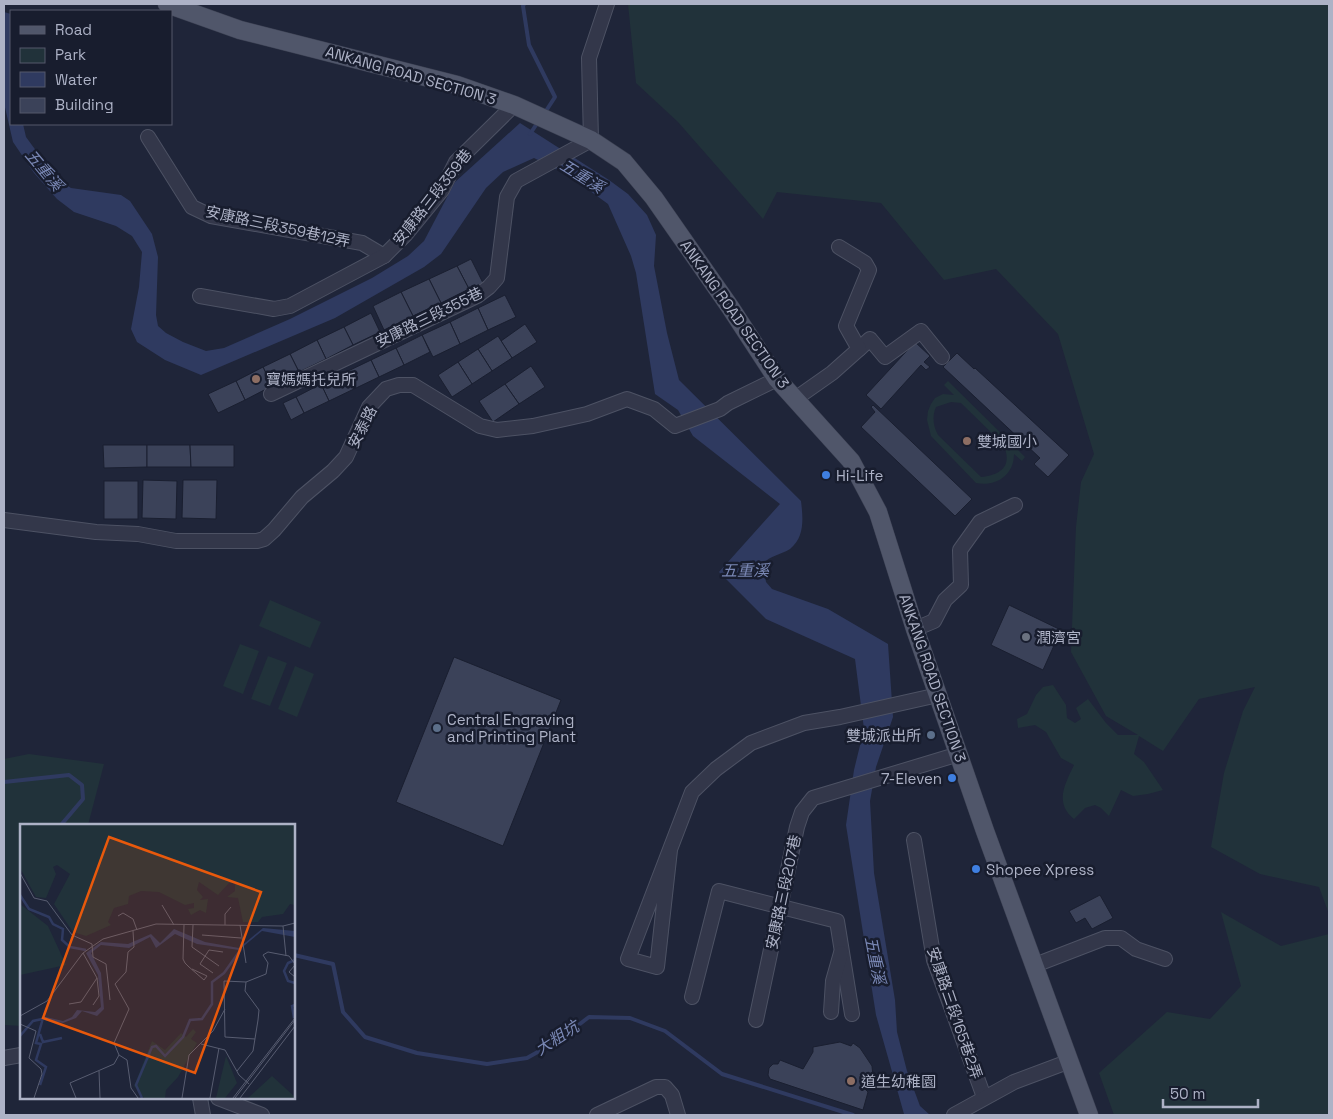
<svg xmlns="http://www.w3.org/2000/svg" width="1333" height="1119" font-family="'Space Grotesk','Noto Sans TC',sans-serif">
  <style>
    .green { fill: #21323a; fill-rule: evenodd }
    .water { fill: #2f3a60 }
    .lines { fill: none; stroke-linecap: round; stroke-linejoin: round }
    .stream { stroke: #2f3a60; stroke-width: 4 }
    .building { fill: #3b4259; stroke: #1a1f30 }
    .minor-casing { stroke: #4d5264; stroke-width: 16 }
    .major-casing { stroke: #3c4153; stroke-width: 19 }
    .minor { stroke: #33374a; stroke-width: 14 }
    .major { stroke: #50566a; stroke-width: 18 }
    .education-dot { fill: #8d6e63; stroke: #181d2e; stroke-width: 2 }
    .shop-dot { fill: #3f7fe0; stroke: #181d2e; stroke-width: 2 }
    .worship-dot { fill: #6b7280; stroke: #181d2e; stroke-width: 2 }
    .service-dot { fill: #5c6f8a; stroke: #181d2e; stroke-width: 2 }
    .labels { text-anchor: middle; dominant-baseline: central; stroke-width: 5; stroke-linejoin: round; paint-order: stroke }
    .street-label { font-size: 15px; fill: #adb2c6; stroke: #181d2e }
    .poi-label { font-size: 15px; fill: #adb2c6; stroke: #181d2e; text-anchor: start }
    .water-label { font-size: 16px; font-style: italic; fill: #7a88b5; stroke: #181d2e }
    .inset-river { fill: none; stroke: #2f3a60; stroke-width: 2.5 }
    .inset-road { fill: none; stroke: #585d71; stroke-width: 1 }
    .view { fill: #e8590c; fill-opacity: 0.15; stroke: #e8590c; stroke-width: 2.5 }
    .inset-edge { fill: none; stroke: #adb2c6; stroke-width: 2.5 }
  </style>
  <rect width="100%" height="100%" fill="#1f2539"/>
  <g class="green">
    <path d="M628,4H1329V914L1319,887L1260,874L1211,847L1224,773L1243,711L1255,687L1199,699L1163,751L1139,736L1134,754L1144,762L1163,790L1148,794L1133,796L1121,790L1109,816L1101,808L1095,805L1085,808L1074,819C1054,803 1065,784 1074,765L1061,758L1046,732L1035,725L1018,728L1017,719L1027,714L1036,695L1043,687L1053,685L1066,705L1067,718L1075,723L1081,719L1076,708L1088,699L1106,723L1118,735H1138L1106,716L1071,652L1076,527L1081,482L1094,454L1058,334L996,269L944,280L881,203L777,192L763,219L678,122L636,83Z"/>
    <path d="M948,381L1025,457L1022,461L1014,454C1014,476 995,487 976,483L931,436L927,420L928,411L931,404L935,398L943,394L954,395L944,385ZM951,402L961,403L1003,444C1013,465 1002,475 981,477L938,435C933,426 932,416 936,407Z"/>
    <path d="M270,600L321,622L310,648L259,626Z"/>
    <path d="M240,644L259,651L243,694L223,686Z"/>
    <path d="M268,656L287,663L270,706L251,699Z"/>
    <path d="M295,666L314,674L297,717L278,709Z"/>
    <path d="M29,754L104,764L88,825H21V1026L5,1025H4V759Z"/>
    <path d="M1221,912L1281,946L1329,934V1115H1114L1099,1073L1167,1012L1210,1019L1241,986Z"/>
  </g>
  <path class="water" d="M4,12L11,14V124H23L26,137L56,178L71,188L121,195L130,201L152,234L158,257L156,315L158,326L166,333L183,342L206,351L224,348L290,319L372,278L408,256L424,241L455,182L520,123L609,180L628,194L647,215L656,235L654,266L667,333L679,380L801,501C803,518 805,537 790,549C781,555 770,555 763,564L766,582L772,589L828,609L888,644L893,717L876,767L870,801L874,873L895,1000L897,1032L907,1071L920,1106L930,1115L904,1114L876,1015L846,825L854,770L864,729L855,659L766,619L719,572L780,504L693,436L678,410L655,394L636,273L631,256L608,204L568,175L534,158L503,172L486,188L441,254L424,267L335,318L201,375L165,360L137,342L131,329L139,287L142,252L132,236L116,226L74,212L57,199L34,173L13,142L4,103Z"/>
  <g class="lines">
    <g class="stream">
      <path d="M524,4L523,6L529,45L555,97L544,114"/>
      <path d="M530,134L538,122"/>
      <path d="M4,782L69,775L82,785L83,799L61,825"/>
      <path d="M294,955L333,964L343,1012L365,1037L417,1053L487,1064L527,1058L559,1040L589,1017L630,1018L665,1031L722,1074L853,1115"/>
    </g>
  </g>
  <g class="building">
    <path d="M471,259L483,283L469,289L457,266Z"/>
    <path d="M457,266L469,289L441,303L429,279Z"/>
    <path d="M429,279L441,303L413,316L401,292Z"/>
    <path d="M401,292L413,316L384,330L373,306Z"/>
    <path d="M505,295L516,317L488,330L478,308Z"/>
    <path d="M478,308L488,330L460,344L450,322Z"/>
    <path d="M371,313L380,332L353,345L344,327Z"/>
    <path d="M450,322L460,344L433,357L422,335Z"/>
    <path d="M525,324L537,342L512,358L501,341Z"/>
    <path d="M344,327L353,345L326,359L317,340Z"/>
    <path d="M422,335L430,352L404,365L396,348Z"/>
    <path d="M498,336L512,358L492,371L478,349Z"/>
    <path d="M317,340L326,359L299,372L290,354Z"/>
    <path d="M915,342L930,356L924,362L930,367L926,370L921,365L881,409L866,395Z"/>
    <path d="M396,348L404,365L379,377L371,360Z"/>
    <path d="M478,349L492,371L472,384L458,362Z"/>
    <path d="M957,353L974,369L975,368L1069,455L1048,477L1034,464L1040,458L943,367Z"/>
    <path d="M290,354L299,372L272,386L263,367Z"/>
    <path d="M371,360L379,377L354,389L346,372Z"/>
    <path d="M458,362L472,384L452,397L438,375Z"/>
    <path d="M531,366L545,387L519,404L505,384Z"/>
    <path d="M263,367L272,386L245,400L236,381Z"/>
    <path d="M346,372L354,389L329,401L321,384Z"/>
    <path d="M236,381L245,400L218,413L208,394Z"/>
    <path d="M321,384L329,401L304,413L296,397Z"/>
    <path d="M505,384L519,404L493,422L479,401Z"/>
    <path d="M296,397L304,413L291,420L283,403Z"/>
    <path d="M873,405L972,499L955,516L861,427L875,412L871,407Z"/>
    <path d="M103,445H147V467L104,468Z"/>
    <path d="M147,445H190L191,467H147Z"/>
    <path d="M190,445H234V467H191Z"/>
    <path d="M143,480L177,481L176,519L142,518Z"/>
    <path d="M183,480H217L216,519L182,518Z"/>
    <rect x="104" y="481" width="34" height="38"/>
    <path d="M1009,605L1061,630L1043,670L991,645Z"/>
    <path d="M454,657L561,700L503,846L396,802Z"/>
    <path d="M1100,895L1113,918L1092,929L1085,918L1076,923L1069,911Z"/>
    <path d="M840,1042L851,1046L853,1043L860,1048L872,1066L873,1076L871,1079H865L864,1088L868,1092L863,1110L770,1079L768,1075L769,1068L773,1064H778L780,1060L803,1069L813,1052V1047Z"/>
  </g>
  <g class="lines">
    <g class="minor-casing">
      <g id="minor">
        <path d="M148,137L192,207L211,216L362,243L384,256"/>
        <path d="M200,296L274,309L290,306L384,256L406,234L442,190L456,162L514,105"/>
        <path d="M859,349L870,339L885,357L921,331L942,357"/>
        <path d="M271,394L477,296L489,287L497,278L507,197L516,181L591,140L589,58L607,4"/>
        <path d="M795,399L832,373L859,349L846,326L869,270L865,263L839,247"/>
        <path d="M4,520L96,532L138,534L176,541H257L264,539L274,530L302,497L333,471L346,457L369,407L386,389L399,385H413L480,426L497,430L533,426L587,414L627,399L654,409L675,426L720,409L728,403L777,379"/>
        <path d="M915,629L934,621L945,600L961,585L960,550L980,522L1015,505"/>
        <path d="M914,840L934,960L984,1097"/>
        <path d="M670,850L657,967L628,959L692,792L716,769L751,743L804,723L840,717L938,695"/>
        <path d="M1035,965L1105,938H1121L1136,949L1165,959"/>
        <path d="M692,997L719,891L837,921L852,1014"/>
        <path d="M831,1012L833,981L841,953"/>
        <path d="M756,1020L797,827L802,812L813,798L959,754"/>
        <path d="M4,1058L21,1055"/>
        <path d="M200,1098L203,1115"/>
        <path d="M218,1098L262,1115"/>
        <path d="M597,1115L656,1087H665L672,1095L678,1115"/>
        <path d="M954,1115L1014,1082L1070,1061"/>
      </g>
    </g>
    <g class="major-casing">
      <path id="major" d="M167,4L240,30L457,85L514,105L591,140L624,162L654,198L730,307L777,379L851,461L878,512L915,629L985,831L1089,1115"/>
    </g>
    <use href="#minor" class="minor"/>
    <use href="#major" class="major"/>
  </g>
  <g class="education-dot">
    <circle cx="256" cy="379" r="5"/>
    <circle cx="967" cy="441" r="5"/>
    <circle cx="851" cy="1081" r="5"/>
  </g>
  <g class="shop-dot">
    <circle cx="826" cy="475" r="5"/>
    <circle cx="952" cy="778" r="5"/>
    <circle cx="976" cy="869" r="5"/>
  </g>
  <circle class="worship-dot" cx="1026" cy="637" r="5"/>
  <g class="service-dot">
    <circle cx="437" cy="728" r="5"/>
    <circle cx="931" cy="735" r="5"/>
  </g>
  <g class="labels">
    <g class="street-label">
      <text transform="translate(411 75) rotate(16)">ANKANG ROAD SECTION 3</text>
      <text transform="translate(432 197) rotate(-52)">安康路三段359巷</text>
      <text transform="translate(278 226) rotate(12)">安康路三段359巷12弄</text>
      <text transform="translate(735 314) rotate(55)">ANKANG ROAD SECTION 3</text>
      <text transform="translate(429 317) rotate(-26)">安康路三段355巷</text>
      <text transform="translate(362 427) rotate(-63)">安泰路</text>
      <text transform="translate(933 678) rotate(71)">ANKANG ROAD SECTION 3</text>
      <text transform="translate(783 892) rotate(-78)">安康路三段207巷</text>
      <text transform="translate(955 1013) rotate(71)">安康路三段165巷2弄</text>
    </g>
    <g class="poi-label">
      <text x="266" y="379">寶媽媽托兒所</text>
      <text x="977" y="441">雙城國小</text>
      <text x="836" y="475">Hi-Life</text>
      <text x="1036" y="637">潤濟宮</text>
      <text x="447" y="719">Central Engraving<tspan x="447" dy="17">and Printing Plant</tspan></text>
      <text x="921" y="735" text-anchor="end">雙城派出所</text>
      <text x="942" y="778" text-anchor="end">7-Eleven</text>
      <text x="986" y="869">Shopee Xpress</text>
      <text x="861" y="1081">道生幼稚園</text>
    </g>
    <g class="water-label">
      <text transform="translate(44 170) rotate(50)">五重溪</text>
      <text transform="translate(582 176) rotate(32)">五重溪</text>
      <text x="745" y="570">五重溪</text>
      <text transform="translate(875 960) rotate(79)">五重溪</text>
      <text transform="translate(557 1038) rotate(-33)">大粗坑</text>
    </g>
  </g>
  <g transform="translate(20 824)">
    <rect width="275" height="275" fill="#1f2539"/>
    <path d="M0,1H275V81L270,80L263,90L242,93L238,98H223L218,74L207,73L215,67V59H209L198,71L179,58L177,66L183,73L180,76L188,75L186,89L180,86L171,91L168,85L174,84V79L165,81L139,68L121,67L109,72L108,80L94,84L88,98L91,101L66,112L53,108L34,80L50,50L37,41L33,43L36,50L26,74L16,73L0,44ZM0,80L28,102L46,141L0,151ZM173,205L176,208L171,215L177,219L158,253L146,266L145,274H124L114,262L132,217L145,226L161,209L166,213ZM206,232L217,259L205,274H196ZM252,252L275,273V274H228Z" fill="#21323a"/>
    <path d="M243,104L275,107V113L242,107L219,126L177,120L155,110L136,124L130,113L109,124L81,121L71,129L81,149L84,185L77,192L62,187L56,194L43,199L24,196L26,193L43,197L52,193L57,186L75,188L81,183L78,151L66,129L81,118L108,120L131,110L140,119L154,105L185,118L219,124Z" fill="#2f3a60"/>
    <path class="inset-river" d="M0,71L9,85L29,93L33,100L43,105L42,116L50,123L66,126M275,136L268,139L264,147L268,157L275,159M274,194L272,182L275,181M20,210L23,218L42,214M0,212L13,197L27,194M20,261L26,243L16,236L21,220L16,219L23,194M122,274L116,261L132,223L136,222L145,232L163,213L170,196L182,195L192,180V158L204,149L221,125"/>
    <path class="inset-road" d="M0,49L14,74L27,77L52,111L72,120L73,133L86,140L90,176M142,81L154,101M98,92L103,89L113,95L117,106M164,101L163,135L165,139L169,143L184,156L187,152L172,145M173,101L172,123L199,142M205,101V90L211,83M220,101L226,139M263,102L266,132M113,107L114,123L108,128L106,148L95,160L109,185L94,219L99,231L107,236L111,264L118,274M182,111L221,114M63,129L77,154L79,172L73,181M275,141L269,148L275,153M193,149L180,140L189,126L203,128M49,180L61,178L77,154M0,192L27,177L63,129L83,115L136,100L263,102L275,99M0,200L16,207L9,234L21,245L22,250L14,274M235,215L205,213L204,157L226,158L246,150L248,139L243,131L248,128L269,132L275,140M181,220L205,226L219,251L229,260M79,247L80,274M217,247L233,227L238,196L239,186L225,167L226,158M56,274L50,259L94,240L99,231M162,274L169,231L193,207L205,185M190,274L199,224M213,274L275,194M215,274L275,196M220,274L275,202"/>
    <path class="view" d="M89,13L241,68L175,249L23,194Z"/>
    <rect width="275" height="275" class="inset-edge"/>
  </g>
  <rect width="1333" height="1119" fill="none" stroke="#adb2c6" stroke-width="10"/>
  <rect x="10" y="10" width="162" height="115" fill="#181d2e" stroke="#54596b"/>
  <rect x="20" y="26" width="25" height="8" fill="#50566a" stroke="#54596b"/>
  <text x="55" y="35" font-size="15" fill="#adb2c6">Road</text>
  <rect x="20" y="48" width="25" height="15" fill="#21323a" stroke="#54596b"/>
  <text x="55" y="60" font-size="15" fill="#adb2c6">Park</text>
  <rect x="20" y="72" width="25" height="15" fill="#2f3a60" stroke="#54596b"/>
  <text x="55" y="85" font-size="15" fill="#adb2c6">Water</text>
  <rect x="20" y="98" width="25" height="15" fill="#3b4259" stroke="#54596b"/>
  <text x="55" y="110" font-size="15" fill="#adb2c6">Building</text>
  <path d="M1163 1099v8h95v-8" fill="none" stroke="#adb2c6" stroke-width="2.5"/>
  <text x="1170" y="1099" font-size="15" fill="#adb2c6" stroke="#181d2e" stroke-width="4" paint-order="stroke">50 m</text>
</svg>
